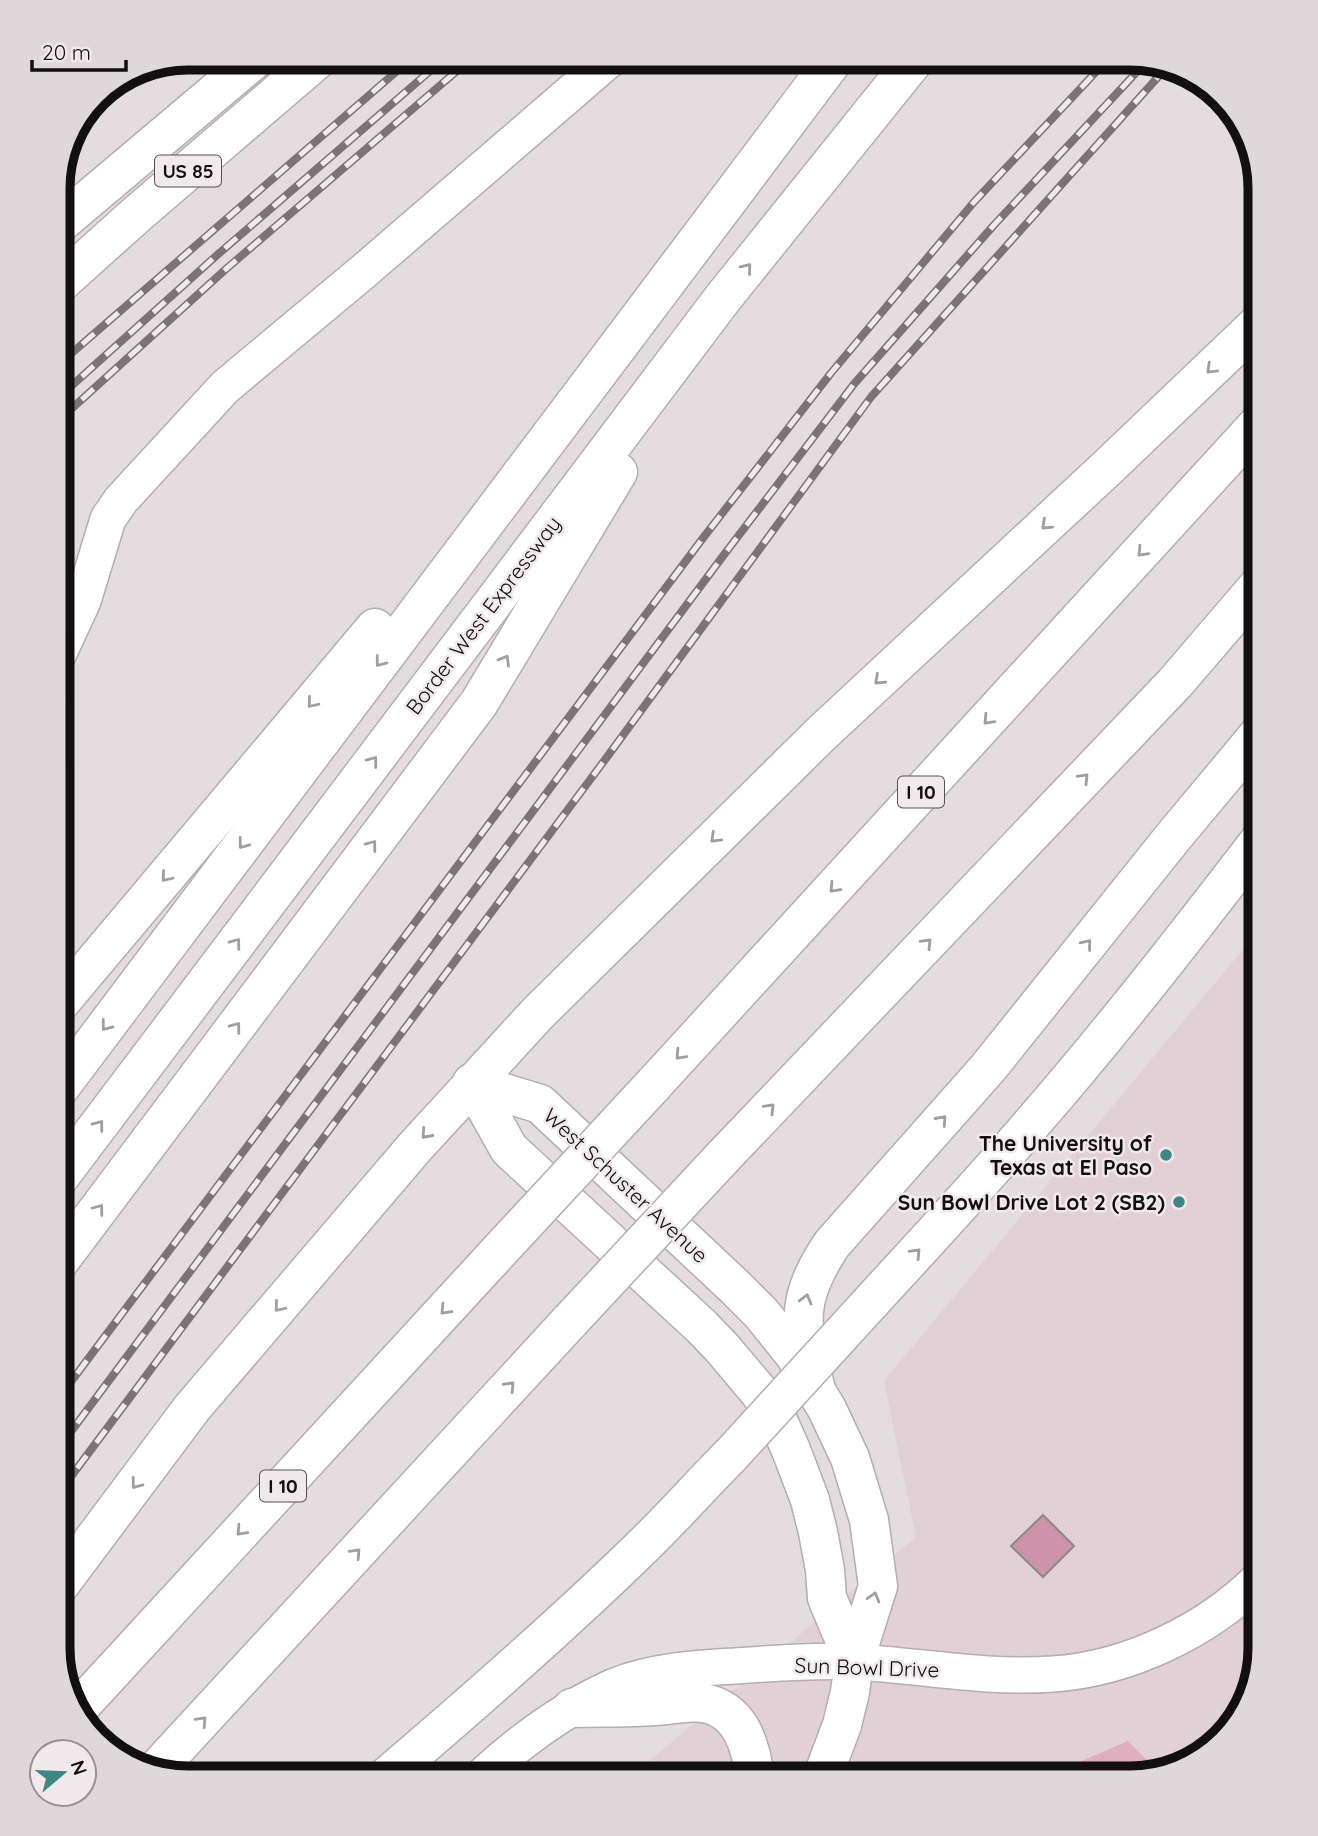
<svg xmlns="http://www.w3.org/2000/svg" width="1318" height="1836" font-family="Quicksand,sans-serif">
  <style>
    .built { fill: #e1d0d6 }
    .green { fill: #dfafc0 }
    .building { fill: #cd93a8; stroke: #8f878a; stroke-width: 2 }
    .lines { fill: none; stroke-linecap: round; stroke-linejoin: round }
    .minor-casing { stroke: #b5adb0; stroke-width: 38 }
    .major-casing { stroke: #b5adb0; stroke-width: 41 }
    .highway-casing { stroke: #b5adb0; stroke-width: 41 }
    .minor { stroke: #fff; stroke-width: 35 }
    .major { stroke: #fff; stroke-width: 38 }
    .highway { stroke: #fff; stroke-width: 38 }
    .rail-casing { stroke: #797475; stroke-width: 8 }
    .rail { stroke: #f1e9ec; stroke-width: 5; stroke-dasharray: 16; stroke-linecap: butt }
    .highway-bridge-casing { stroke: #b5adb0; stroke-width: 41; stroke-linecap: butt }
    .highway-bridge { stroke: #fff; stroke-width: 38 }
    .oneway { stroke: #a09f9f }
    .poi-dot { fill: #3f8785; stroke: #f1e9ec; stroke-width: 2.5 }
    .labels { text-anchor: middle; dominant-baseline: central; stroke-width: 5; stroke-linejoin: round; paint-order: stroke }
    .shield { fill: #f1e9ec; stroke: #555052; stroke-width: 2 }
    .shield-label { font-size: 19px; font-weight: bold; fill: #120f10 }
    .street-label { font-size: 21px; fill: #120f10; stroke: #f1e9ec }
    .poi-label { font-size: 21px; font-weight: bold; fill: #120f10; stroke: #f1e9ec; text-anchor: end }
    .rim { fill: none; stroke: #120f10; stroke-width: 9 }
  </style>
  <rect width="100%" height="100%" fill="#e4dcdf"/>
  <path class="built" d="M1260,929V1649L1243,1713L1196,1761L1131,1778H629L916,1537L884,1381Z"/>
  <path class="green" d="M1128,1741L1151,1764L1140,1776L1131,1778H1042Z"/>
  <g class="building">
    <path d="M1043,1515L1074,1546L1043,1577L1011,1546Z"/>
    <path d="M1230,1723L1232,1724L1196,1761L1192,1762Z"/>
  </g>
  <g class="lines">
    <g class="minor-casing">
      <g id="minor">
        <path d="M58,655L83,601L108,519L121,500L225,387L364,271L611,58"/>
        <path d="M480,1778C520,1741 565,1708 615,1686C652,1671 696,1668 735,1666C775,1663 817,1660 857,1662C922,1666 988,1679 1053,1674C1128,1669 1207,1631 1260,1578"/>
      </g>
    </g>
    <g class="major-casing">
      <g id="major">
        <path d="M58,225L256,58"/>
        <path d="M58,285L136,215L319,58"/>
        <path d="M472,1083L540,1104L736,1288L761,1313L794,1354L827,1409L850,1458L869,1520L878,1586L854,1662L850,1692L842,1725L822,1778"/>
        <path d="M472,1083L509,1149L702,1327L723,1349L760,1393L779,1423L791,1450L810,1500L818,1532L825,1570L827,1598L854,1662"/>
        <path d="M572,1708C600,1707 627,1708 654,1706C671,1705 687,1701 703,1703C741,1709 751,1746 755,1778"/>
      </g>
    </g>
    <g class="highway-casing">
      <g id="highway">
        <path d="M58,1005L375,628"/>
        <path d="M655,1083L1260,422"/>
        <path d="M58,1090L835,58"/>
        <path d="M723,1157L1175,683L1260,584"/>
        <path d="M58,1179L723,298L916,58"/>
        <path d="M58,1263L479,703L618,472"/>
        <path d="M870,1303C925,1243 981,1183 1034,1121C1113,1030 1187,935 1260,840"/>
        <path d="M816,1390C801,1326 793,1302 832,1244L988,1068L1174,836L1260,733"/>
        <path d="M58,1587L192,1408L415,1147L538,1013L822,733L1107,468L1260,322"/>
        <path d="M75,1712L491,1260"/>
        <path d="M155,1771L571,1320"/>
        <path d="M385,1778C473,1703 560,1627 642,1547C673,1517 701,1485 731,1455"/>
      </g>
    </g>
    <use href="#minor" class="minor"/>
    <use href="#major" class="major"/>
    <use href="#highway" class="highway"/>
    <g class="rail-casing">
      <g id="rail">
        <path d="M58,365L412,58"/>
        <path d="M58,398L216,256L445,58"/>
        <path d="M58,421L226,269L472,58"/>
        <path d="M58,1399L703,538L831,373L974,202L1109,58"/>
        <path d="M58,1449L723,556L854,384L994,225L1147,61"/>
        <path d="M58,1494L607,757L871,397L1167,67"/>
      </g>
    </g>
    <use href="#rail" class="rail"/>
    <g class="highway-bridge-casing">
      <g id="highway-bridge">
        <path d="M491,1260L655,1083"/>
        <path d="M571,1320L723,1157"/>
        <path d="M731,1455L870,1303"/>
      </g>
    </g>
    <use href="#highway-bridge" class="highway-bridge"/>
  </g>
  <defs><path id="oneway-chevron" d="M-2-3.5L2.5 0L-2 3.5" fill="none" stroke-width="1.6" stroke-linecap="round" stroke-linejoin="round" transform="scale(1.75)"/></defs>
  <g class="oneway">
    <use href="#oneway-chevron" transform="translate(747 268) rotate(-51)"/>
    <use href="#oneway-chevron" transform="translate(1211 369) rotate(136)"/>
    <use href="#oneway-chevron" transform="translate(1046 525) rotate(137)"/>
    <use href="#oneway-chevron" transform="translate(1142 552) rotate(133)"/>
    <use href="#oneway-chevron" transform="translate(505 660) rotate(-59)"/>
    <use href="#oneway-chevron" transform="translate(380 662) rotate(127)"/>
    <use href="#oneway-chevron" transform="translate(879 680) rotate(137)"/>
    <use href="#oneway-chevron" transform="translate(312 703) rotate(130)"/>
    <use href="#oneway-chevron" transform="translate(988 720) rotate(133)"/>
    <use href="#oneway-chevron" transform="translate(373 761) rotate(-53)"/>
    <use href="#oneway-chevron" transform="translate(1084 778) rotate(-46)"/>
    <use href="#oneway-chevron" transform="translate(715 838) rotate(136)"/>
    <use href="#oneway-chevron" transform="translate(243 844) rotate(127)"/>
    <use href="#oneway-chevron" transform="translate(372 845) rotate(-53)"/>
    <use href="#oneway-chevron" transform="translate(166 877) rotate(130)"/>
    <use href="#oneway-chevron" transform="translate(834 888) rotate(133)"/>
    <use href="#oneway-chevron" transform="translate(236 943) rotate(-53)"/>
    <use href="#oneway-chevron" transform="translate(927 943) rotate(-46)"/>
    <use href="#oneway-chevron" transform="translate(1087 944) rotate(-51)"/>
    <use href="#oneway-chevron" transform="translate(106 1026) rotate(127)"/>
    <use href="#oneway-chevron" transform="translate(236 1027) rotate(-53)"/>
    <use href="#oneway-chevron" transform="translate(680 1055) rotate(133)"/>
    <use href="#oneway-chevron" transform="translate(770 1108) rotate(-46)"/>
    <use href="#oneway-chevron" transform="translate(942 1120) rotate(-48)"/>
    <use href="#oneway-chevron" transform="translate(99 1125) rotate(-53)"/>
    <use href="#oneway-chevron" transform="translate(426 1134) rotate(132)"/>
    <use href="#oneway-chevron" transform="translate(99 1209) rotate(-53)"/>
    <use href="#oneway-chevron" transform="translate(916 1253) rotate(-47)"/>
    <use href="#oneway-chevron" transform="translate(806 1299) rotate(-75)"/>
    <use href="#oneway-chevron" transform="translate(279 1307) rotate(130)"/>
    <use href="#oneway-chevron" transform="translate(445 1310) rotate(133)"/>
    <use href="#oneway-chevron" transform="translate(510 1386) rotate(-47)"/>
    <use href="#oneway-chevron" transform="translate(136 1484) rotate(127)"/>
    <use href="#oneway-chevron" transform="translate(241 1531) rotate(133)"/>
    <use href="#oneway-chevron" transform="translate(356 1553) rotate(-47)"/>
    <use href="#oneway-chevron" transform="translate(874 1597) rotate(-74)"/>
    <use href="#oneway-chevron" transform="translate(202 1721) rotate(-47)"/>
  </g>
  <g class="poi-dot">
    <circle cx="1166" cy="1155" r="7"/>
    <circle cx="1179" cy="1202" r="7"/>
  </g>
  <g class="labels">
    <g class="shield">
      <rect x="155" y="155.5" width="66" height="31" rx="5"/>
      <rect x="898" y="776.5" width="46" height="31" rx="5"/>
      <rect x="260" y="1470.5" width="46" height="31" rx="5"/>
    </g>
    <g class="shield-label">
      <text x="188" y="171">US 85</text>
      <text x="921" y="792">I 10</text>
      <text x="283" y="1486">I 10</text>
    </g>
    <g class="street-label">
      <text transform="translate(483 615) rotate(-53)">Border West Expressway</text>
      <text transform="translate(626 1185) rotate(43)">West Schuster Avenue</text>
      <text transform="translate(867 1667) rotate(2)">Sun Bowl Drive</text>
    </g>
    <g class="poi-label">
      <text x="1152" y="1143">The University of<tspan x="1152" dy="24">Texas at El Paso</tspan></text>
      <text x="1165" y="1202">Sun Bowl Drive Lot 2 (SB2)</text>
    </g>
  </g>
  <path d="M0 0H1318V1836H0ZM188 70H1130A118 118 0 0 1 1248 188V1648A118 118 0 0 1 1130 1766H188A118 118 0 0 1 70 1648V188A118 118 0 0 1 188 70Z" fill="#dfd8da" fill-rule="evenodd"/>
  <path class="rim" d="M188 70H1130A118 118 0 0 1 1248 188V1648A118 118 0 0 1 1130 1766H188A118 118 0 0 1 70 1648V188A118 118 0 0 1 188 70Z"/>
  <g transform="translate(63 1773) rotate(71)"><circle r="33" fill="#f1e9ec" stroke="#989294" stroke-width="2"/>
  <path d="M0-5L12 26L0 18L-12 26Z" fill="#3f8785"/>
  <text y="-10" font-size="19" font-weight="bold" text-anchor="middle" fill="#120f10">N</text>
  </g>
  <path d="M32 60v10h94v-10" fill="none" stroke="#120f10" stroke-width="3.5"/>
  <text x="42" y="60" font-size="21" fill="#120f10" stroke="#f1e9ec" stroke-width="5" paint-order="stroke">20 m</text>
</svg>
